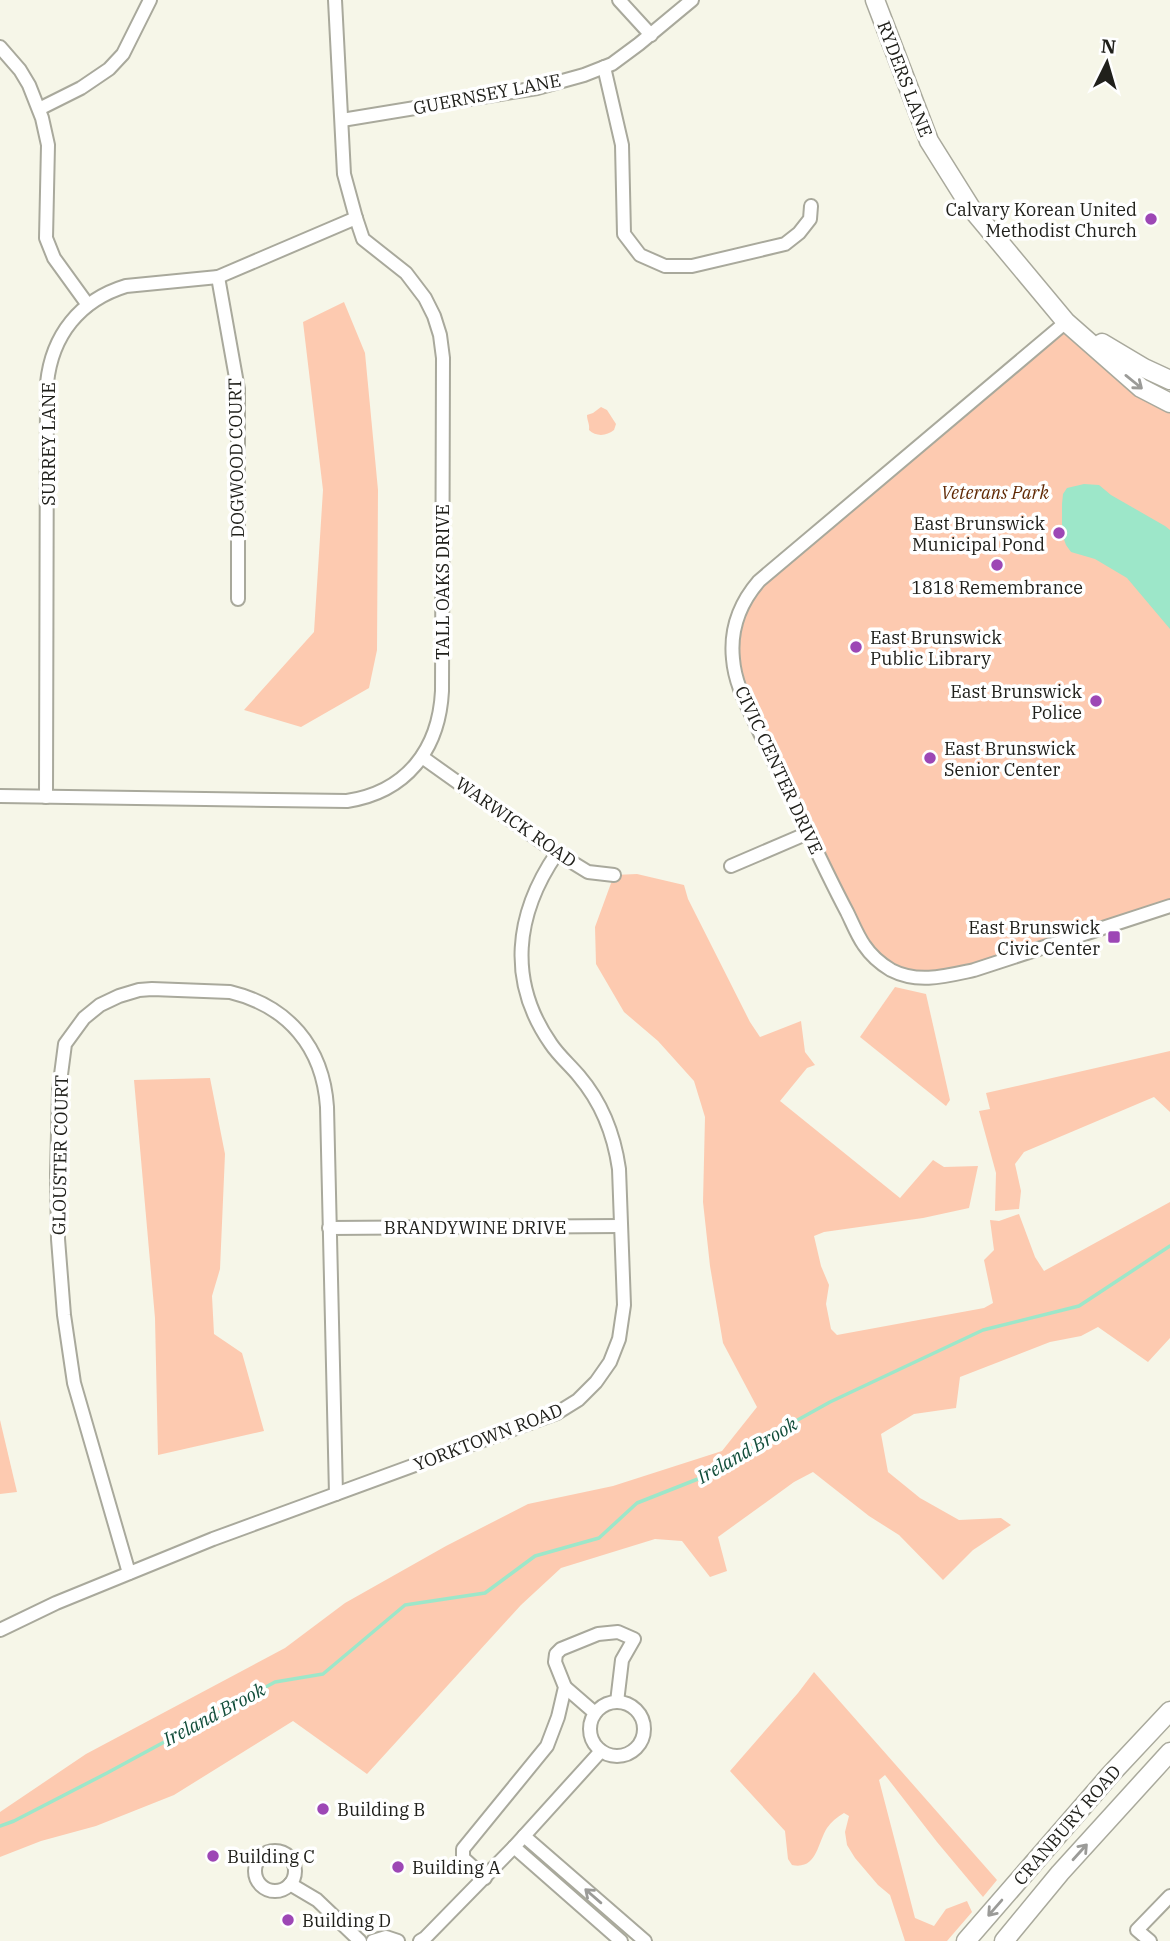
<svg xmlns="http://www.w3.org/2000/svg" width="1170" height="1941" font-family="'IBM Plex Serif',serif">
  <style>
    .green { fill: #fdcab0 }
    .water { fill: #9de7c9 }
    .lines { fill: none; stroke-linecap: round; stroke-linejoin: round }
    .stream { stroke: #9de7c9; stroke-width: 3.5 }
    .street-casing { stroke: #a9a99c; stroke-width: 16 }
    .secondary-casing { stroke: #a9a99c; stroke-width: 21 }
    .street { stroke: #fff; stroke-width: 12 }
    .secondary { stroke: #fff; stroke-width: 18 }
    .oneway { stroke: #9b9b98 }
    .poi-dot { fill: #9d47b5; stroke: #fff; stroke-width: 2.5 }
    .labels { text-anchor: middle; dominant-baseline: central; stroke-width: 7; stroke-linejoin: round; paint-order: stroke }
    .street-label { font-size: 18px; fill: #20201b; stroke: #fff }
    .poi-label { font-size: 18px; fill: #20201b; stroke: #fff; text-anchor: start }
    .park-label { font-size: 18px; font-style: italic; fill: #612a06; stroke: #fff }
    .water-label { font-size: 19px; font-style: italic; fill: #114d3a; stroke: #fff }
  </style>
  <rect width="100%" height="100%" fill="#f6f6e8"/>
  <g class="green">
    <path d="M344,302L365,353L378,490L377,650L369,688L301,727L244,710L314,632L323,490L303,322Z"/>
    <path d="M1066,322L1170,403V906L943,977L890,969L864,945L733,661L746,598Z"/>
    <path d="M601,407L607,410L616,424L614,430C607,436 596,437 589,430C590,424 587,421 587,415L593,413Z"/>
    <path d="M637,874L684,885L688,899L750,1022L760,1037L801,1021L805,1052L815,1065L807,1068L780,1101L900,1198L933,1160L944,1167L978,1166L969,1208L923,1218L824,1232L814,1236L821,1266L829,1285L826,1304L831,1329L837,1335L984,1308L993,1303L984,1260L994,1250L990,1220L999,1221L1019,1214L1035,1257L1044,1271L1170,1202V1338L1148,1362L1098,1327L1081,1336L1050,1342L960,1377L956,1408L914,1414L881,1434L888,1472L920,1498L959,1520L1001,1518L1011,1525L973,1550L943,1580L899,1535L869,1516L813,1472L794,1482L718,1537L727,1571L710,1577L682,1541L655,1539L561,1568L521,1605L367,1774L293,1721L174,1795L96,1826L41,1841L0,1857V1812L86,1754L285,1648L345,1603L446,1546L528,1504L613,1486L722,1451L757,1407L723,1343L710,1266L703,1202L705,1117L694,1081L658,1041L624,1012L596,964L595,927L614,875Z"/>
    <path d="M895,987L926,994L950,1100L946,1106L860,1037Z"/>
    <path d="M1170,1051V1112L1154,1097L1024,1152L1015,1164L1021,1191L1019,1209L995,1211L996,1173L979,1111L990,1109L986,1093Z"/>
    <path d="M210,1078L225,1154L220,1269L212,1296L214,1334L242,1353L264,1431L158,1455L155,1318L134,1080Z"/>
    <path d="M0,1420L17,1492L0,1494Z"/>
    <path d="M814,1672L997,1880L983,1897L937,1842L885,1775L879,1780L915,1918L934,1926L946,1909L967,1901L972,1912L947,1941H905L890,1895L878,1885L855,1858L847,1845L845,1832L849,1816L844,1813C837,1817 831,1822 827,1828C817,1844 817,1870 792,1865L788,1859L785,1831L730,1771L798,1693Z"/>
  </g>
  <path class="water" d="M1084,484L1099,485L1111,495L1165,526L1170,530V629L1127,578L1095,559L1071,552L1066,545L1062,534V504L1063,494L1067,488Z"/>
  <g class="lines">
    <path class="stream" d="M0,1826L14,1821L107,1773L275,1682L323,1674L405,1605L485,1593L535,1556L599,1538L637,1503L708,1475L794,1422L830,1402L983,1330L1079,1306L1170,1246"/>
    <g class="street-casing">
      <g id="street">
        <path d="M619,0L651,35"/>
        <path d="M0,47L20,70L29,85L42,118L48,145L46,238L54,258L88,305"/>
        <path d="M604,67L622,145L624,234L640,255L665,266H692L785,244L799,233L810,219L811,206"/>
        <path d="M39,109L81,88L109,69L123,54L150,0"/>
        <path d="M342,120L537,88L584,75L612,64L639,44L692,0"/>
        <path d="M218,277L238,389V599"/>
        <path d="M1066,322L759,581C740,603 730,630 733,659C735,685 748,707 758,729C772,758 786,787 800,816C815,848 830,880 847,912C852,922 857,935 864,945C870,954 881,964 891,970C918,984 946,976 974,970L1170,906"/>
        <path d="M422,757L557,853L588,872L614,875"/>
        <path d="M0,796L347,801C406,792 439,750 442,691L443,358L440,335L434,316L425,298L406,273L363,239L356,218L344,174L335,0"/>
        <path d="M46,797L47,383C52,335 80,300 126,286L218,277L356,218"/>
        <path d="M731,866L808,833"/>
        <path d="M329,1228L621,1226"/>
        <path d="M129,1573L74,1383L64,1315L58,1239L57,1174L59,1090L65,1044L84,1018L100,1005L119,996L139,990L152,989L230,992C288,1006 323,1047 327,1107L336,1494"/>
        <path d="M0,1630L56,1603L213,1539L557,1413L578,1400L596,1382L610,1362L619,1339L624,1305L619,1169C614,1134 602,1103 579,1076C570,1065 559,1056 551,1044C507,981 515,914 557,853"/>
        <path d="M565,1687L595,1713"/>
        <circle cx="617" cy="1729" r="27"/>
        <path d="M524,1836L645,1941"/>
        <path d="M514,1847L621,1941"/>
        <circle cx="275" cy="1871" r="20"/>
        <path d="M485,1878L463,1858V1849L547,1746L558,1717L565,1687L555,1662L556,1654L561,1649L598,1634L618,1632L634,1639L622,1660L617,1702"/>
        <path d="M290,1884L317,1900L360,1941"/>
        <path d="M373,1941L386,1937L398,1941"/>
        <path d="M420,1941L425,1938L514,1847L601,1751"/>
        <path d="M1150,1941L1137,1930L1170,1896"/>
      </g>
    </g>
    <g class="secondary-casing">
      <g id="secondary">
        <path d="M875,0L929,141L971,208L1066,322L1141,388L1170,403"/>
        <path d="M1102,343L1144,368L1170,380"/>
        <path d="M966,1941L1110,1775L1170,1711"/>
        <path d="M1004,1941L1060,1873L1170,1752"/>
      </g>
    </g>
    <use href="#street" class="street"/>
    <use href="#secondary" class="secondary"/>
  </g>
  <defs><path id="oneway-shaft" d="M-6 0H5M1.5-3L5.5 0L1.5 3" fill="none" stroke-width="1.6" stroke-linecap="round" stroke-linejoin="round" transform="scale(1.75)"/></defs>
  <g class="oneway">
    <use href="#oneway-shaft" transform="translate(1134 382) rotate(39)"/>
    <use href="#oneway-shaft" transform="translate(1080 1852) rotate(-48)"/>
    <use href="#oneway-shaft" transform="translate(593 1896) rotate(-139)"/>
    <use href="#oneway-shaft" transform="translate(995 1908) rotate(131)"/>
  </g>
  <g class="poi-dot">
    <circle cx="1151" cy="219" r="7"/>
    <circle cx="1059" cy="533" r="7"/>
    <circle cx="997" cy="565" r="7"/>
    <circle cx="856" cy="647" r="7"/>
    <circle cx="1096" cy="701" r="7"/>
    <circle cx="930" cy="758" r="7"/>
    <rect x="1107" y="930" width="14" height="14" rx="3.5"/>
    <circle cx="323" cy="1809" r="7"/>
    <circle cx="213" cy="1856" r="7"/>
    <circle cx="398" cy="1867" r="7"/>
    <circle cx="288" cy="1920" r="7"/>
  </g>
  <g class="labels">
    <g class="street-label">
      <text transform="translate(905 79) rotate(69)">RYDERS LANE</text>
      <text transform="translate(487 94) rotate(-11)">GUERNSEY LANE</text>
      <text transform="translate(48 444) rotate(-90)">SURREY LANE</text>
      <text transform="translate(236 458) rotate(-91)">DOGWOOD COURT</text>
      <text transform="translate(442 582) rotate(-90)">TALL OAKS DRIVE</text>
      <text transform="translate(779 770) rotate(65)">CIVIC CENTER DRIVE</text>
      <text transform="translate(516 822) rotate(35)">WARWICK ROAD</text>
      <text transform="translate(60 1155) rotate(-89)">GLOUSTER COURT</text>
      <text x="475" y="1227">BRANDYWINE DRIVE</text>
      <text transform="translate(488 1437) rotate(-21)">YORKTOWN ROAD</text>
      <text transform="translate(1067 1825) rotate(-49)">CRANBURY ROAD</text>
    </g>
    <g class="poi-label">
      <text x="1137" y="209" text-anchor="end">Calvary Korean United<tspan x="1137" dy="21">Methodist Church</tspan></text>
      <text x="1045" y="523" text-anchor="end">East Brunswick<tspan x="1045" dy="21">Municipal Pond</tspan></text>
      <text x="997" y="587" text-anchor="middle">1818 Remembrance</text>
      <text x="870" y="637">East Brunswick<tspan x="870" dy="21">Public Library</tspan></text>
      <text x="1082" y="691" text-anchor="end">East Brunswick<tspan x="1082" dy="21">Police</tspan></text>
      <text x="944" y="748">East Brunswick<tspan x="944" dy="21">Senior Center</tspan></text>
      <text x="1100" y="927" text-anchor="end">East Brunswick<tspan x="1100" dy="21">Civic Center</tspan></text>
      <text x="337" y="1809">Building B</text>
      <text x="227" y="1856">Building C</text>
      <text x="412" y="1867">Building A</text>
      <text x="302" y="1920">Building D</text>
    </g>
    <g class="park-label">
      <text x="995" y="492">Veterans Park</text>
    </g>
    <g class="water-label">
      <text transform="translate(747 1450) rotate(-30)">Ireland Brook</text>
      <text transform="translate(214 1714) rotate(-28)">Ireland Brook</text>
    </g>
  </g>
  <g transform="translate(1107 63) rotate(5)" stroke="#ffffff" stroke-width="5" paint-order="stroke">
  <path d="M0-5L12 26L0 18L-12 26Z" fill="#20201b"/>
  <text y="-10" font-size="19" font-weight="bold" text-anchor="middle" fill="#20201b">N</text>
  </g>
</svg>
